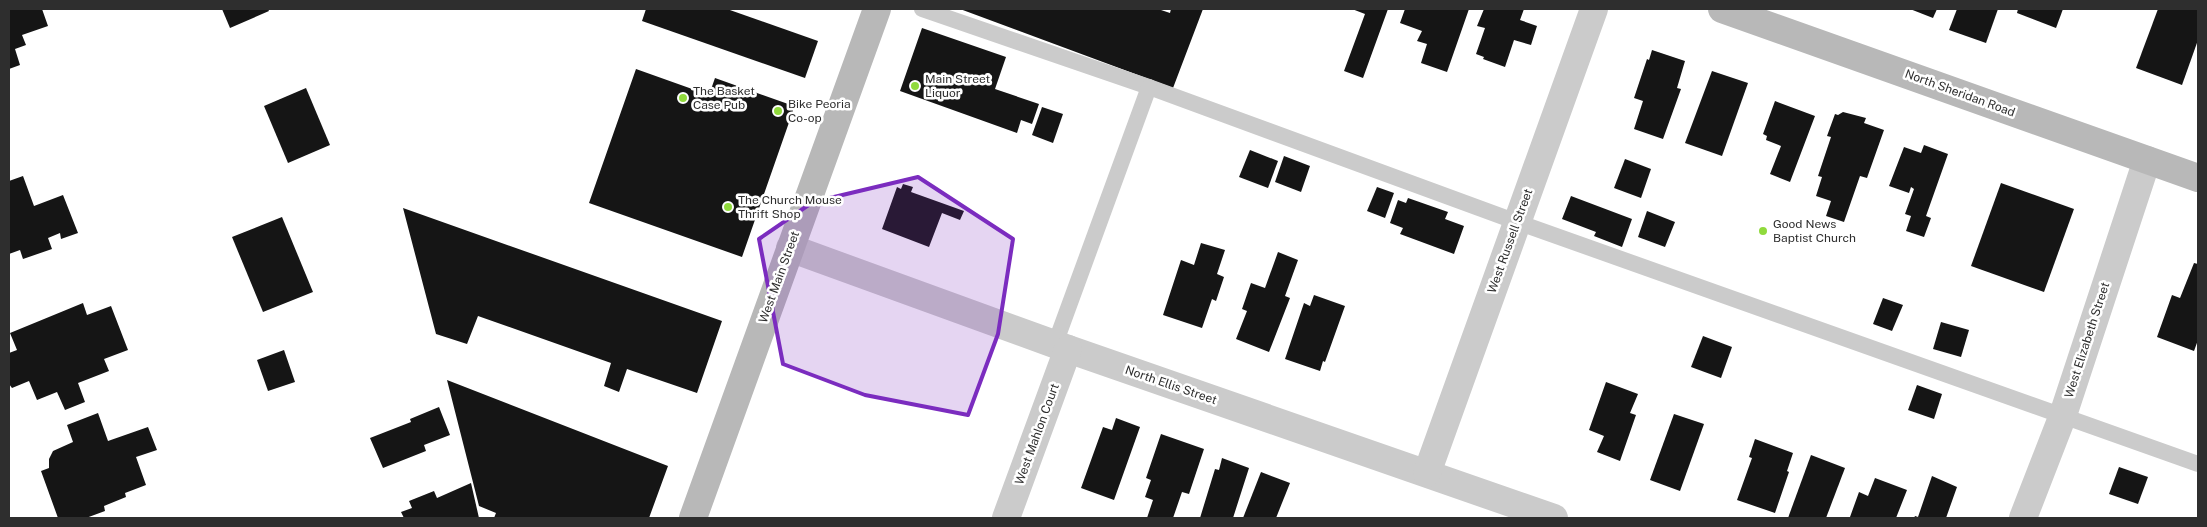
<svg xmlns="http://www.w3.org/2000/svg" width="2207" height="527" font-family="'Public Sans',sans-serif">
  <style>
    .building { fill: #151515 }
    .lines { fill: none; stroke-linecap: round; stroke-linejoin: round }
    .service { stroke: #cbcbcb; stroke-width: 16 }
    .minor { stroke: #cbcbcb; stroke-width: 28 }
    .secondary { stroke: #b8b8b8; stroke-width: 28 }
    .marked { fill: #7b2cbf; fill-opacity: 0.2; stroke: #7b2cbf; stroke-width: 4; stroke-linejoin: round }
    .poi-dot { fill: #90da3c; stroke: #fff; stroke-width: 2 }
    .labels { text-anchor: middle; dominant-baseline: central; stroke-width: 5; stroke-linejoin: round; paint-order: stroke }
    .poi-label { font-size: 12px; fill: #2e2e2e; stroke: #fff; text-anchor: start }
    .street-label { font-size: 12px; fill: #2e2e2e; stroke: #fff }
  </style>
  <rect width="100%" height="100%" fill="#fff"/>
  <g class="building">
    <path d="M9,9H42L48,26L22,35L26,45L15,49L20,65L9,69Z"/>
    <path d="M222,9H268L269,11L230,28Z"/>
    <path d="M646,9H727L818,41L805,78L642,21Z"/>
    <path d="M960,9H1158L1170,13L1171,9H1203L1173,88Z"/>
    <path d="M1352,9H1388L1363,78L1344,71L1365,14Z"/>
    <path d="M1405,9H1469L1447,72L1421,63L1427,44L1417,41L1422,31L1400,23Z"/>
    <path d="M1484,9H1524L1520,20L1537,26L1531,45L1514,40L1505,67L1483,59L1484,57L1476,54L1485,28L1477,26Z"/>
    <path d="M1910,9H1937L1933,18Z"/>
    <path d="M1957,9H1998L1986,43L1949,30Z"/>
    <path d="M2018,9H2063L2056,28L2017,13Z"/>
    <path d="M2158,9H2198V40L2182,85L2136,68Z"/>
    <path d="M922,28L1006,57L995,89L1039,104L1032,124L1021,120L1017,133L900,91Z"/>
    <path d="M1652,50L1685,61L1677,88L1681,89L1663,139L1634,129L1643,101L1634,98L1647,59L1649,60Z"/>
    <path d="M636,69L709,95L715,78L791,105L793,111L742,257L589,203Z"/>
    <path d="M1712,71L1748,83L1722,156L1685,143Z"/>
    <path d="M306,88L330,145L288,163L264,106Z"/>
    <path d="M1775,101L1815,116L1790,182L1770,174L1781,146L1766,140L1767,136L1763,134Z"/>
    <path d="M1042,107L1063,114L1053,143L1032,135Z"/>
    <path d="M1843,112L1866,118L1864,123L1884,130L1867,178L1860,176L1844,222L1826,216L1831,201L1816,196L1822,177L1818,176L1831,137L1827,136L1835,114L1838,115Z"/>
    <path d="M1924,145L1948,154L1926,216L1931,218L1924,237L1906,231L1911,216L1905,214L1914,189L1911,187L1909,193L1889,186L1904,147L1921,153Z"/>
    <path d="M1250,150L1278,161L1268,188L1239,177Z"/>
    <path d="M1284,156L1310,166L1301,192L1275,182Z"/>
    <path d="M1625,159L1651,169L1641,198L1614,188Z"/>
    <path d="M23,176L34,206L63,195L78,233L61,239L60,233L48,238L52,249L23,259L20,250L9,254V181Z"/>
    <path d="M2001,183L2074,209L2044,292L1971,266Z"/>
    <path d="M903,184L913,187L911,192L964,211L960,220L942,213L929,247L882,229L897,187L901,189Z"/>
    <path d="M1377,187L1394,193L1385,218L1367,211Z"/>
    <path d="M1571,196L1632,219L1622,247L1594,236L1596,232L1562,219Z"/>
    <path d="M1408,198L1448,212L1445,219L1464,226L1454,254L1400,234L1403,228L1390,223L1398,200L1406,203Z"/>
    <path d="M403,208L722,321L697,393L627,369L619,392L604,386L611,363L478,316L467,344L436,334Z"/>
    <path d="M1647,211L1675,222L1665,247L1638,237Z"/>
    <path d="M282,217L313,292L263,312L232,237Z"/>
    <path d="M1201,243L1225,250L1217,274L1224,277L1216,301L1212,299L1202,328L1163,315L1181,260L1194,265Z"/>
    <path d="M1278,252L1298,260L1285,296L1290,298L1269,352L1236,339L1247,311L1242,309L1251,283L1265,288Z"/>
    <path d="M2194,263L2198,264V340L2194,351L2157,337L2172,295L2180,298Z"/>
    <path d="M1314,295L1345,306L1325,362L1323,361L1320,371L1285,359L1304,303L1310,306Z"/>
    <path d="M1883,298L1903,305L1892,331L1873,324Z"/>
    <path d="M83,303L87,315L111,306L128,350L104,359L109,371L78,383L85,402L65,410L57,392L37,400L29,381L12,388L9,384V353L17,350L10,333Z"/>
    <path d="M1941,322L1969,330L1961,357L1933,349Z"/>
    <path d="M1703,336L1732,347L1721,378L1691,367Z"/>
    <path d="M284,350L295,382L268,391L257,360Z"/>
    <path d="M447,380L668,466L649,518H494L496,513L479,506Z"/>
    <path d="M1606,382L1638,394L1630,413L1636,415L1620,461L1597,452L1604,436L1589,430Z"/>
    <path d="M1917,385L1942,394L1934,419L1908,410Z"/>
    <path d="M439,407L450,435L424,445L426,451L383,468L370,438L411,422L410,419Z"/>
    <path d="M98,413L108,441L148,427L157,450L136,457L146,485L125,493L126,497L104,506L105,511L86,518H58L41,471L49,468V459L53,451L73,442L67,425Z"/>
    <path d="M1674,414L1704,424L1680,491L1650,480Z"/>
    <path d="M1116,418L1140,427L1114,500L1081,488L1103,427L1112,430Z"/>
    <path d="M1161,434L1204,449L1189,494L1182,492L1173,518H1147L1153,500L1145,497L1151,480L1146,478Z"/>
    <path d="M1755,439L1793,453L1787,471L1789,472L1775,513L1737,500L1752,458L1749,457Z"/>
    <path d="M1811,455L1845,468L1826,518H1788Z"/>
    <path d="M1222,458L1249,468L1233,518H1200L1215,469L1219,470Z"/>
    <path d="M2119,467L2148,477L2138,504L2109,494Z"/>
    <path d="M1261,472L1290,483L1276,518H1243Z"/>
    <path d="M1932,476L1957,487L1946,518H1914L1915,516L1918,517Z"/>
    <path d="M1875,478L1907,490L1896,518L1850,517L1859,492L1868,496Z"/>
    <path d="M471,483L479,518H404L401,512L412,508L409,501L434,491L437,498Z"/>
  </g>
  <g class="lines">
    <g class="service">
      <path d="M922,9L1149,87L1517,222L2198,464"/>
      <path d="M1055,344L1149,87"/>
    </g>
    <g class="minor">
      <path d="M790,248L1068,349L1554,518"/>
      <path d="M1427,473L1594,9"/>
      <path d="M1006,518L1068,349"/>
      <path d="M2023,518L2063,415L2147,160"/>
    </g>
    <g class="secondary">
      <path d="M1722,9L2198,178"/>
      <path d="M693,518L877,9"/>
    </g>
  </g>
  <path class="marked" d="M918,177L1013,239L998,334L968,415L865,395L783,364L759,239L813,202Z"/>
  <g class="poi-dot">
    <circle cx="915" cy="86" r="5"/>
    <circle cx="683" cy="98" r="5"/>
    <circle cx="778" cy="111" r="5"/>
    <circle cx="728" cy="207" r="5"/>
    <circle cx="1763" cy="231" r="5"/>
  </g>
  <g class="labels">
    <g class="poi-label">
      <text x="925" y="79">Main Street<tspan x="925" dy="14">Liquor</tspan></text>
      <text x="693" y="91">The Basket<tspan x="693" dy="14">Case Pub</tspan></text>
      <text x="788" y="104">Bike Peoria<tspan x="788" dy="14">Co-op</tspan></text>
      <text x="738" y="200">The Church Mouse<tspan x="738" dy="14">Thrift Shop</tspan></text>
      <text x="1773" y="224">Good News<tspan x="1773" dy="14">Baptist Church</tspan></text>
    </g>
    <g class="street-label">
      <text transform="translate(1960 93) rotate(20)">North Sheridan Road</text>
      <text transform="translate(1510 241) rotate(-70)">West Russell Street</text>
      <text transform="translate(779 277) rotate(-70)">West Main Street</text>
      <text transform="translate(2087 340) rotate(-72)">West Elizabeth Street</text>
      <text transform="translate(1171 385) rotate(19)">North Ellis Street</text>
      <text transform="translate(1037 434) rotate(-70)">West Mahlon Court</text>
    </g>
  </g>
  <rect width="2207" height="527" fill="none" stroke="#2e2e2e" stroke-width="20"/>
</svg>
